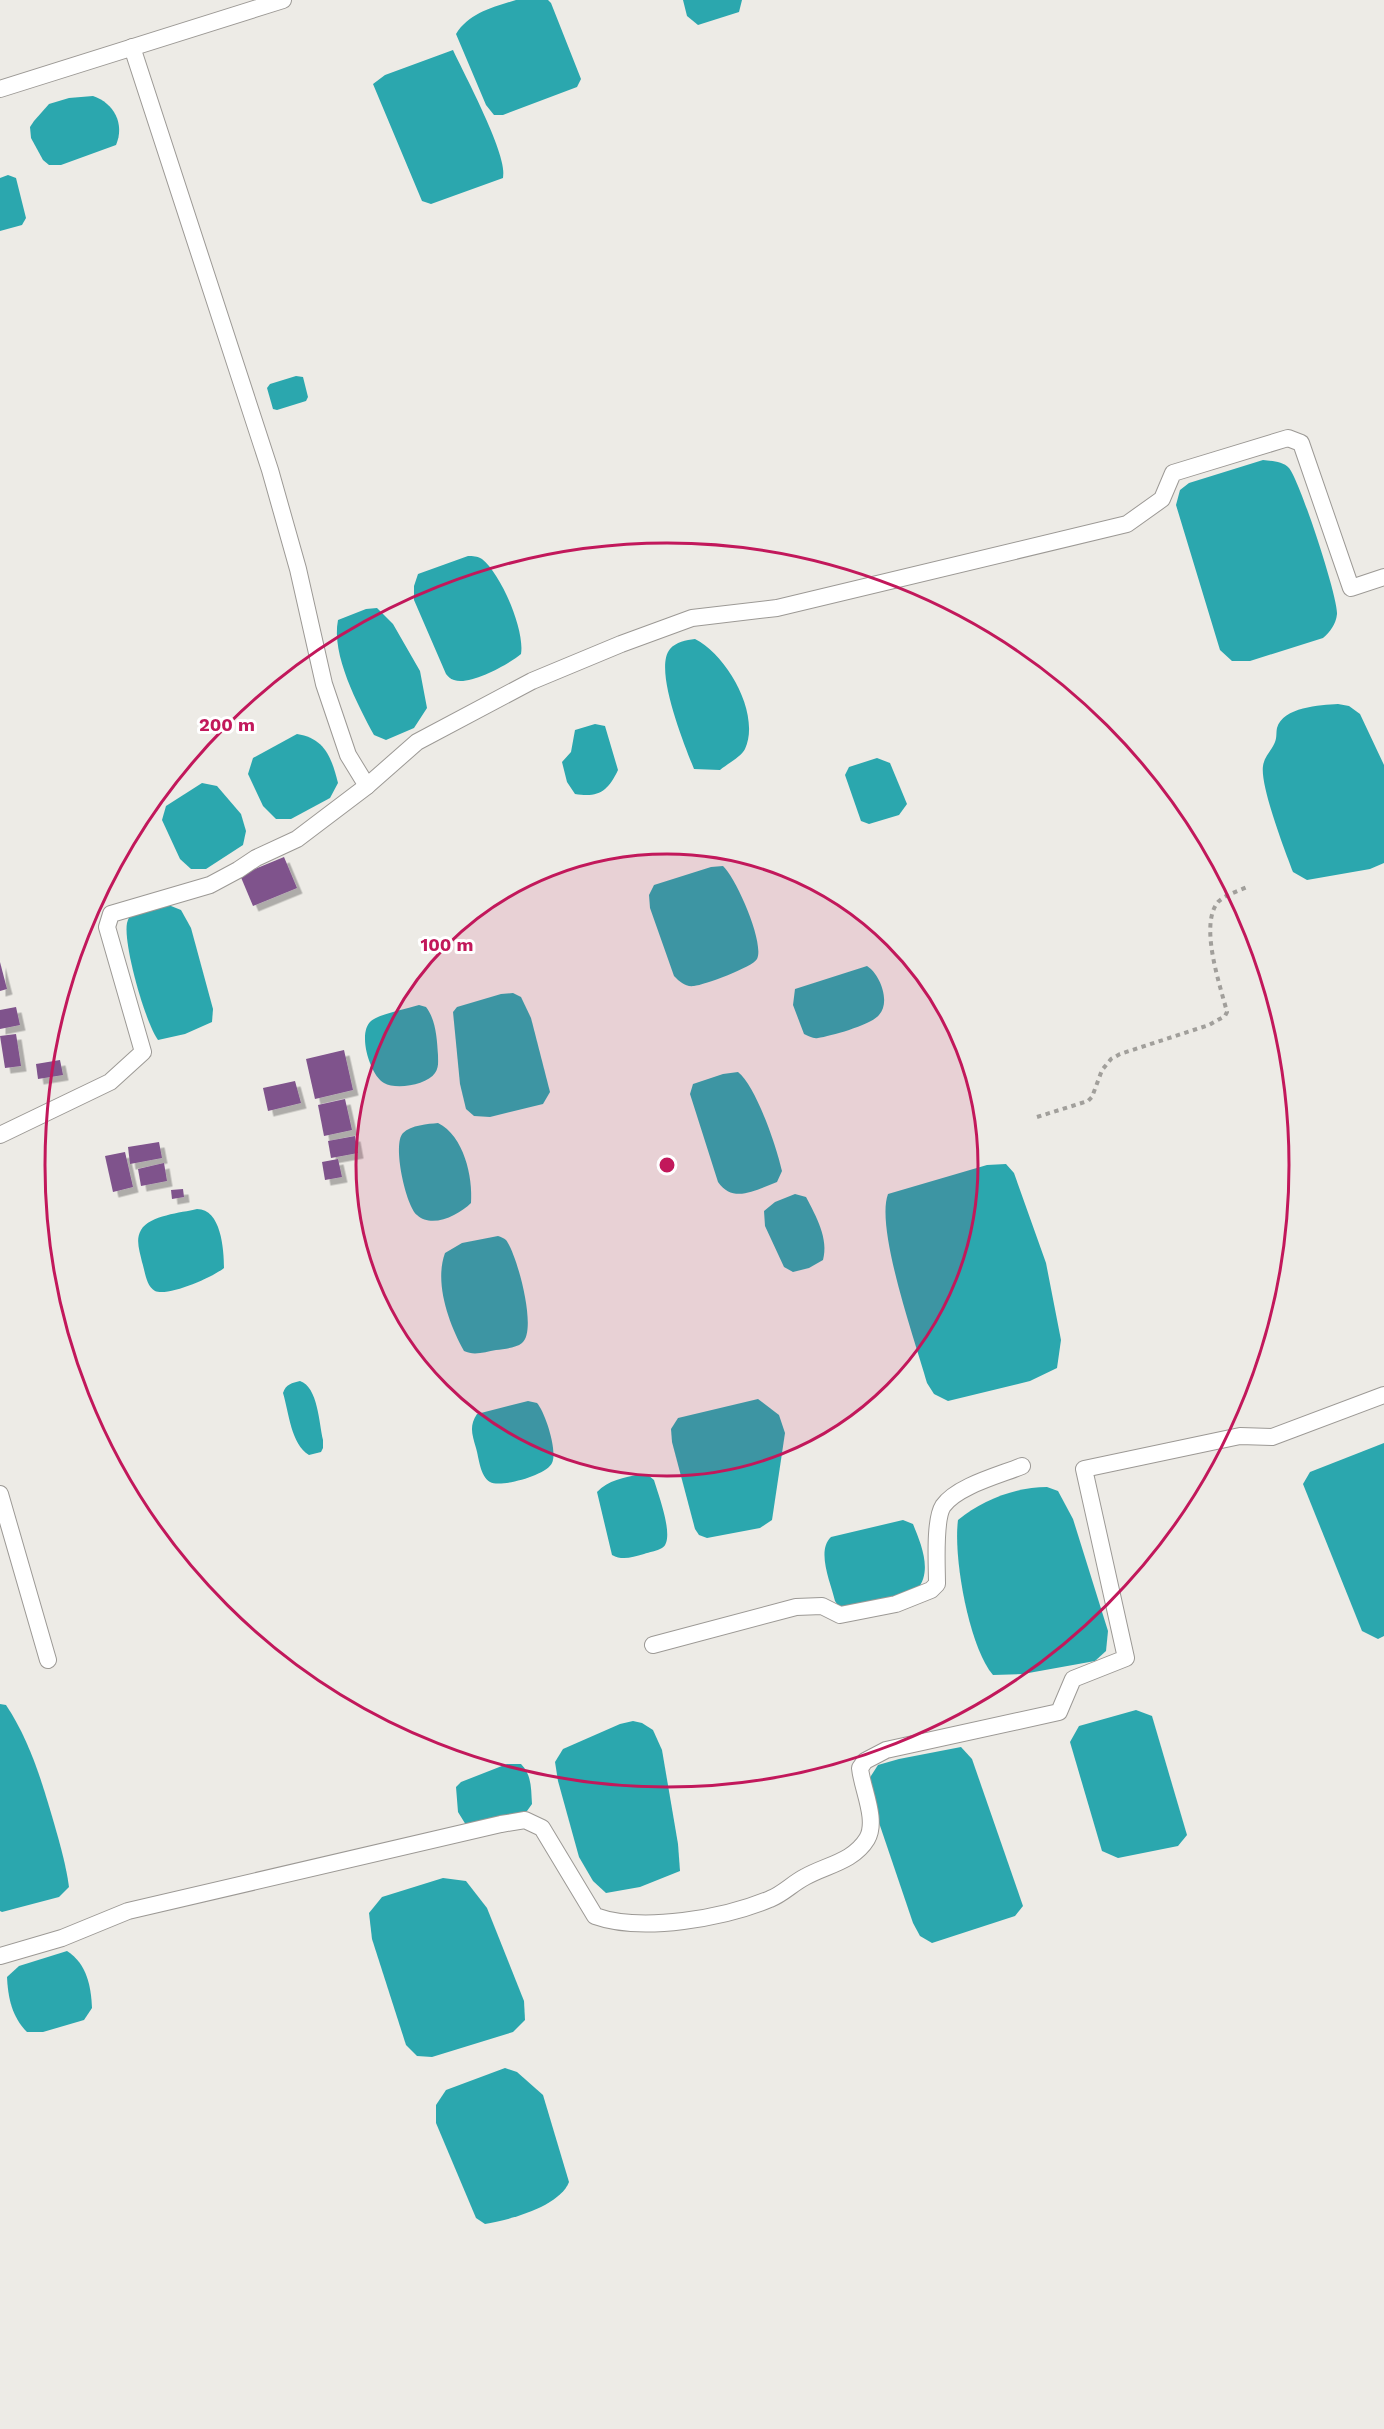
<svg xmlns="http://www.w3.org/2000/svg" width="1384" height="2429" font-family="'Work Sans',sans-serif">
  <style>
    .water { fill: #2ba7ae }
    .building { fill: #7f528c; filter: url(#shadow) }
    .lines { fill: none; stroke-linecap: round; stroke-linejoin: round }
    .street-casing { stroke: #9c9995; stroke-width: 18 }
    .path { stroke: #a19f9b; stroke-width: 4; stroke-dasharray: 4.5 4.5; stroke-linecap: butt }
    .street { stroke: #fff; stroke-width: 16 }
    .ring { fill: none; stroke: #c2185b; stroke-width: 3 }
    .centre { fill: #c2185b; stroke: #fff; stroke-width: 3 }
    .ring-label { font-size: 18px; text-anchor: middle; font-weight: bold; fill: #c2185b; stroke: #fff; stroke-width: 6; stroke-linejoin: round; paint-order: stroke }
  </style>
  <defs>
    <filter id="shadow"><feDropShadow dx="5.5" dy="5.5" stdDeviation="0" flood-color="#0004"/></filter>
  </defs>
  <rect width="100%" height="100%" fill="#edebe6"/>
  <g class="water">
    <path d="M516,0H548L551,3L581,79L577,87L503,115H494L486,105L456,34C469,13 493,7 516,0Z"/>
    <path d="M683,0H742L739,12L698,25L687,16Z"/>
    <path d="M453,50C464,74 509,157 503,178L431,204L422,201L373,84L385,75Z"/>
    <path d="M93,96C114,103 125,124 116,145L61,165H49L43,160L31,138L30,127L34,121L49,104L69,98Z"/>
    <path d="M8,175L16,178L26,218L22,225L0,231V178Z"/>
    <path d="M296,376L303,377L308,397L306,401L277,410L273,409L267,388L270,384Z"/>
    <path d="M1263,460C1271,461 1283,461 1289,468C1300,481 1338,597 1337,614C1336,624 1330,632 1323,638L1250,661H1232L1220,650L1176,505L1180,490L1189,483Z"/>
    <path d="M468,556C473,556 477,556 482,559C501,574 525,630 521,654C509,664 470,686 454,680C450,679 448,676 446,674L414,600V586L418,574Z"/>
    <path d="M377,608L393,624L420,671L427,708L414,728L386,740L374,735C358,705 331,655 338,620L366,609Z"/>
    <path d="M695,639C727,655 761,714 745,749C741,757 727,764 720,770L694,769C685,746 653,669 670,649C676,642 686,640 695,639Z"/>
    <path d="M1338,704L1349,706L1360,714L1384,765V863L1370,869L1307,880L1293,872C1285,851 1260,786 1263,766C1264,757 1272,750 1275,742C1277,737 1276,733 1277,728C1283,707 1320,705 1338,704Z"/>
    <path d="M595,724L605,726L618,770C608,791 599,798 575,794L567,782L562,762L571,752L575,730Z"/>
    <path d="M297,734C325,738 332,759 338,783L330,798L291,819H276L263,806L248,774L253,758Z"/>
    <path d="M877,758L890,763L907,804L899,815L869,824L861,821L845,775L849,767Z"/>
    <path d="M202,783L217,786L241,814L246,831L243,845L206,869H191L180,859L162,820L166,806Z"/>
    <path d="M723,866C736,878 765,943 757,959C753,967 704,985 694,986C685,987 680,982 674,976L650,908L649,895L654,885L711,867Z"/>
    <path d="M166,904L181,910L191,928L213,1009L212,1022L185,1034L158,1040C145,1022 123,944 127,923C128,918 131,914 134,911Z"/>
    <path d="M867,966C880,974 891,1002 879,1015C871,1025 831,1036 818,1038C813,1039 809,1036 804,1034L793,1005L795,989Z"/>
    <path d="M513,993L521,997L531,1018L550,1092L543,1104L490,1117L474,1116L466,1109L460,1084L453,1012L457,1007L501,994Z"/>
    <path d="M419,1005L426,1007C436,1020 437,1039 438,1055C438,1062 439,1067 435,1073C427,1085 396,1090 384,1083C370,1075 357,1033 371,1021C379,1014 406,1009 419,1005Z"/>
    <path d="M738,1072C756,1086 777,1148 782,1171L777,1182C756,1190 733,1204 718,1182L690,1094L693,1084L723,1074Z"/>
    <path d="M438,1123C464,1136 473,1177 471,1203C459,1215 432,1229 417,1215C406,1206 392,1144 403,1133C411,1125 428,1124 438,1123Z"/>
    <path d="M1006,1164L1014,1173L1046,1263L1061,1340L1057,1368L1030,1381L948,1401L934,1394L927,1383C916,1343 875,1229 888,1194L987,1165Z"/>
    <path d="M795,1194L806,1197C816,1216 829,1239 823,1260L809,1268L793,1272L784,1267L765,1226L764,1211L775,1202Z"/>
    <path d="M197,1209C221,1209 224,1249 224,1268C213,1277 168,1297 155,1291C146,1286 145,1271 142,1262C140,1252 135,1240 141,1230C150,1215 181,1213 197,1209Z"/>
    <path d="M498,1236C501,1237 504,1238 506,1240C517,1254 538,1331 522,1343C516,1348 504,1349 496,1350C485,1352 474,1356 464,1351C449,1324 434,1283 445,1253L462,1243Z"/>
    <path d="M300,1381C318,1387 319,1423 323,1440V1448L321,1452L309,1455C291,1444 289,1413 283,1393C286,1384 292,1383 300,1381Z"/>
    <path d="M758,1399L779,1415L785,1433L772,1520L760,1528L707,1538L699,1535L695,1529L672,1442L671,1429L678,1418Z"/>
    <path d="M528,1401L537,1403C545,1412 558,1451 552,1463C547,1475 501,1488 490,1482C480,1476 479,1458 476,1448C472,1434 469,1426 477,1414Z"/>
    <path d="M1384,1443V1636L1378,1639L1362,1631L1303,1484L1310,1472Z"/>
    <path d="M640,1474L648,1475L654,1480C658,1494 676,1540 662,1548C657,1551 649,1552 644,1554C632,1557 623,1561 612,1555L597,1492C608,1480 624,1478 640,1474Z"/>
    <path d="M1047,1487L1058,1491L1073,1519L1108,1631L1106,1651L1095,1661L1023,1674L993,1675C969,1647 953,1557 958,1520C982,1500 1016,1487 1047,1487Z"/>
    <path d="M903,1520L913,1524C921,1544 933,1571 917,1590C903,1594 854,1610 842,1607C838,1606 837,1604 835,1601C831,1583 816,1551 831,1537Z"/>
    <path d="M0,1704L6,1705C30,1741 42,1782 54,1823C60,1844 66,1865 69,1887L59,1897L2,1912L0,1911Z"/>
    <path d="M1136,1710L1152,1716L1187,1835L1178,1846L1118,1858L1102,1851L1070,1742L1079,1726Z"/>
    <path d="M633,1721L642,1723L653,1730L662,1750L678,1844L680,1871L640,1887L606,1893L593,1881L579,1857L558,1781L555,1762L563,1749L620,1724Z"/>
    <path d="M961,1747L972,1759L1023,1906L1015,1916L932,1943L920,1936L913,1923L873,1805L869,1779L878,1765L899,1759Z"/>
    <path d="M507,1764H521C532,1775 531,1789 532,1804L527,1811L466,1825L458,1812L456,1787L461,1782Z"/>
    <path d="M443,1878L466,1881L487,1908L524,2001L525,2020L513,2032L432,2057L417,2056L406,2045L372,1939L369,1913L382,1897Z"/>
    <path d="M67,1951C87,1964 91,1986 92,2008L84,2020L43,2032H27C12,2017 8,1998 7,1977L19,1966Z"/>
    <path d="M505,2068L517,2072L543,2095L569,2182C560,2206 510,2220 485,2224L476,2218L436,2123V2105L446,2090Z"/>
  </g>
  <g class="building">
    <path d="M284,857L297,888L253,906L240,875Z"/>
    <path d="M0,962L7,989L0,991Z"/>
    <path d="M16,1007L20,1025L0,1029V1010Z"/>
    <path d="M16,1034L21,1066L5,1068L0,1036Z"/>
    <path d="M344,1050L353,1090L315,1099L306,1059Z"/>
    <path d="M60,1060L63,1075L38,1079L36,1064Z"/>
    <path d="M295,1081L301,1103L268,1111L263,1088Z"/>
    <path d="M345,1099L352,1130L324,1136L318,1105Z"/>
    <path d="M355,1136L358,1153L331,1158L328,1141Z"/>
    <path d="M159,1142L162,1158L130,1164L128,1147Z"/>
    <path d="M125,1152L133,1187L113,1192L105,1156Z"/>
    <path d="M338,1159L342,1177L325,1180L322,1162Z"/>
    <path d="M164,1163L167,1181L141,1186L138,1169Z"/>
    <path d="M183,1189L184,1197L172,1199L171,1190Z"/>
  </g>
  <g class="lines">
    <g class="street-casing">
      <g id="street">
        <path d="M132,47L270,470L298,569L324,684L348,755L367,786"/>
        <path d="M0,89L283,0"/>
        <path d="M0,1135L110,1082L143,1052L107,927L111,914L210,885L238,870L256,858L297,839L367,786L417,742L532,681L621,644L692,618L777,608L1127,524L1162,499L1173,473L1288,438L1301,443L1351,588L1384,577"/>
        <path d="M0,1494L48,1660"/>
        <path d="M653,1645L796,1607L822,1606L840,1615L896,1604L931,1590L937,1584C937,1566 934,1520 943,1506C957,1486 1000,1475 1022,1466"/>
        <path d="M0,1956L62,1938L128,1911L501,1824L525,1820L542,1828L595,1916C642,1933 725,1918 770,1899C783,1894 793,1883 805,1877C826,1865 853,1862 867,1839C878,1820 862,1789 860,1768L865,1761L886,1750L1059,1712L1073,1679L1126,1658L1084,1469L1240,1436L1272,1437L1384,1395"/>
      </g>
    </g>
    <path class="path" d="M1037,1117L1088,1101L1092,1097L1102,1070L1111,1059L1120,1054L1209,1025L1225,1016L1227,1012C1220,985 1199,925 1218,902C1225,895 1238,891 1247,887"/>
    <use href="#street" class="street"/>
  </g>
  <circle cx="667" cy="1165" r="311" fill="#c2185b" fill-opacity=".12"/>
  <g class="ring">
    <circle cx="667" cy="1165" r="311"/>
    <circle cx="667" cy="1165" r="622"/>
  </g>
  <circle cx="667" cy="1165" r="9" class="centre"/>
  <g class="ring-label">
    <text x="227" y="731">200 m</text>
    <text x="447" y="951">100 m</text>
  </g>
</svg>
